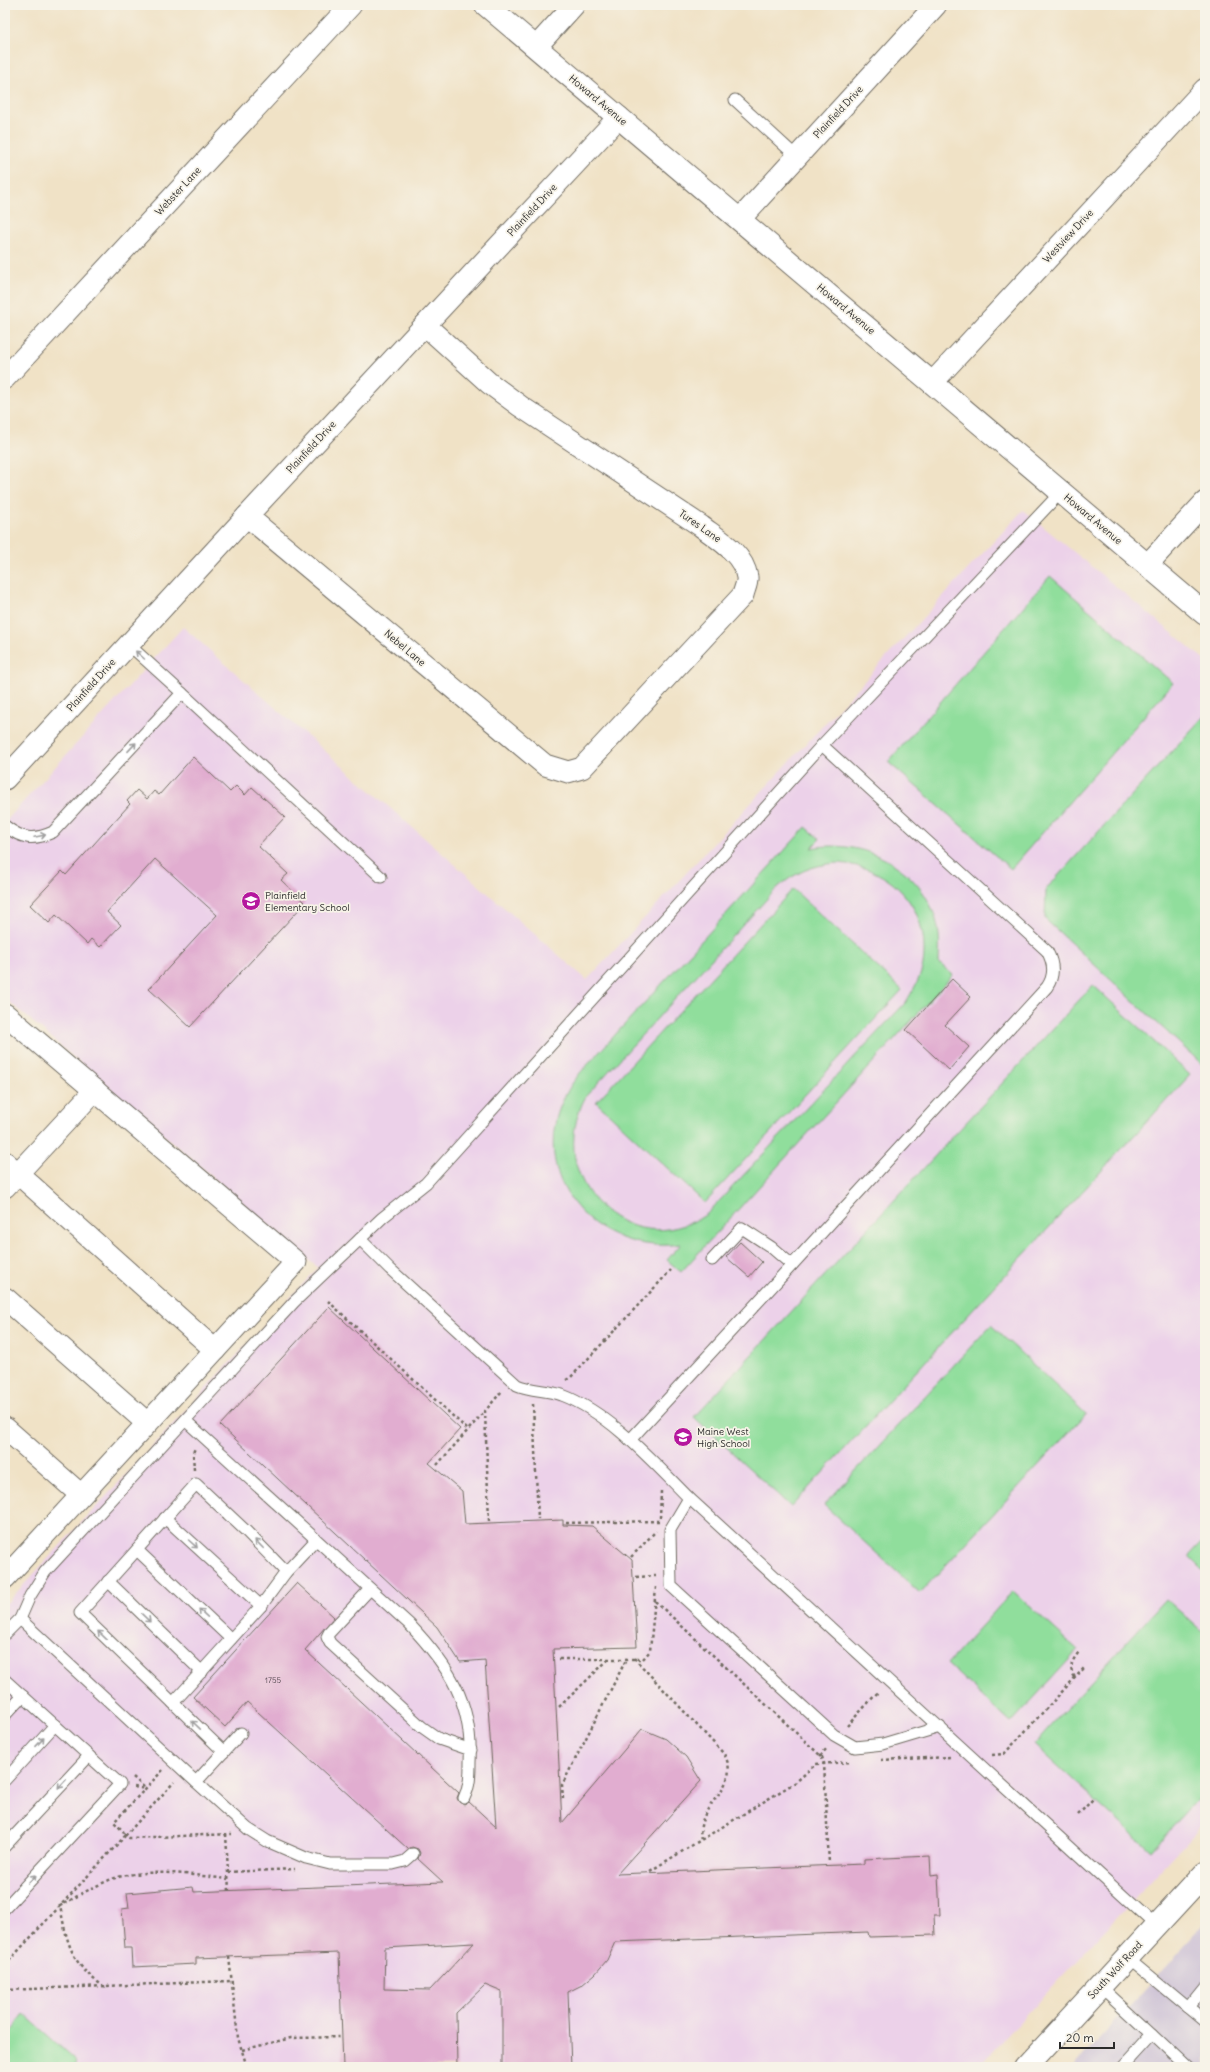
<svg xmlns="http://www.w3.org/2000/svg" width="1210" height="2072" font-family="Delius,sans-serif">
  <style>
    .built { fill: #ecd1e9 }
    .industrial { fill: #cbbfd4 }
    .green { fill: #90de9c; stroke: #5e8464; fill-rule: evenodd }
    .building { fill: #e1add0; fill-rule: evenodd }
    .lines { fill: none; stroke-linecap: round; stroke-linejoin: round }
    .service-casing { stroke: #706b61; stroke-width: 13 }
    .minor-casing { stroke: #706b61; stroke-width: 23 }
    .tertiary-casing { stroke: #706b61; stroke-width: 24 }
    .secondary-casing { stroke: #706b61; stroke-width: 24 }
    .path { stroke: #706b61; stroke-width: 2.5; stroke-dasharray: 3 3; stroke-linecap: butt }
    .service { stroke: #fff; stroke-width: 11 }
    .minor { stroke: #fff; stroke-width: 21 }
    .tertiary { stroke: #fff; stroke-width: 22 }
    .secondary { stroke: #fff; stroke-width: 22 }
    .oneway { stroke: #a0a0a0 }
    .labels { text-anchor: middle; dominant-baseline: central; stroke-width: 3.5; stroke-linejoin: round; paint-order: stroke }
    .number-label { font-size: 8px; fill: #584c54 }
    .street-label { font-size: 10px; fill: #2b2b2b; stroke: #f7f3e8 }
    .poi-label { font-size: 10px; fill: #2b2b2b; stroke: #f7f3e8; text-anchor: start }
  </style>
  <rect width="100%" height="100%" fill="#f7f3e8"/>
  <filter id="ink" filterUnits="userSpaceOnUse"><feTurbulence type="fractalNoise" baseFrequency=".025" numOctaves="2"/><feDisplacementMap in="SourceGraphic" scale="8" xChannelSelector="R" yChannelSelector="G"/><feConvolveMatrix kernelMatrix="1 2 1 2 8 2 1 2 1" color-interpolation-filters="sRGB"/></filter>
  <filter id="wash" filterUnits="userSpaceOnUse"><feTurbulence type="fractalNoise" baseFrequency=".012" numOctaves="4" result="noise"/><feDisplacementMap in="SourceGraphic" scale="16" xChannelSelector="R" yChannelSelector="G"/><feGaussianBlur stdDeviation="0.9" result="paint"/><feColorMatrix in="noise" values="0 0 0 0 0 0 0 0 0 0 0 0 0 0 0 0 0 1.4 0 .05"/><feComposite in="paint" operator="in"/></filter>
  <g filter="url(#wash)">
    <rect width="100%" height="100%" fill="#f0e2c6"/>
    <path class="built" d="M1023,510L1205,660V1822L978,2067H5V1605L318,1268L5,998V822L183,627L587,980Z"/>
    <path class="industrial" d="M1205,1924V2067H1073Z"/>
    <g class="green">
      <path d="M1050,576L1173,683L1011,869L888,762Z"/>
      <path d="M1205,715V1067L1045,919L1046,889Z"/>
      <path d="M806,827L820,839L811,848C869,837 932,874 939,935C940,944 939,953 939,963L953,975L681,1272L667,1260L681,1244C581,1258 513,1155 580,1073ZM837,863C891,866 931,908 923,964C921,978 913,990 906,1002L707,1214C628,1266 541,1179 586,1096L776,889C794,873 812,865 837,863Z"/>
      <path d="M793,889L902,990L705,1203L596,1102Z"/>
      <path d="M1093,985L1190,1075L791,1507L694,1417Z"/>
      <path d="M991,1325L1086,1414L920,1593L824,1505Z"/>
      <path d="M1205,1539V1572L1189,1556Z"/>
      <path d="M1013,1591L1078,1650L1011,1723L947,1664Z"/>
      <path d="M1166,1599L1205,1634V1791L1151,1851L1034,1744Z"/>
      <path d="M24,2014L76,2061L74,2067H5V2039Z"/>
    </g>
    <g id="blocks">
      <g class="building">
        <path d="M193,757L230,792L236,786L245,795L252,787L285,817L258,846L288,874L281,880L305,903L190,1027L149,989L217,915L155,859L107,912L121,925L100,947L91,939L87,944L56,915L49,923L30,905L62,871L66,875L130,804L127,801L137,790L147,799L154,791L159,795Z"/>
        <path d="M952,979L971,997L945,1025L969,1047L949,1070L906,1030Z"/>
        <path d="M740,1242L762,1262L749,1277L726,1257Z"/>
        <path d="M329,1307L460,1429L429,1463L462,1491L465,1524L563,1520V1525L592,1526L632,1560L637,1647L553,1649L562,1823L642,1729L666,1739L686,1757L701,1781L617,1874L864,1864V1859L930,1856L931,1875L938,1874L940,1915H934L935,1935L869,1937L868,1932L615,1942L607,1960L595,1974L582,1985L568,1992L571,2067H502V1992L485,1985L456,2013L457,2067H343L339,1953L196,1958V1964L132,1967L131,1948H125L122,1909L129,1908L127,1893L193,1887L194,1892L443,1882L418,1859L420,1853L418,1849L412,1847L408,1849L247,1702L225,1727L193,1697L297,1583L334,1617L305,1650L459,1793L457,1798L459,1802L464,1805L469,1802L496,1827L485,1660L460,1662L437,1627L220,1425ZM474,1943L430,1990L384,1989L385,1948Z"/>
      </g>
    </g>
  </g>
  <g filter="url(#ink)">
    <use href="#blocks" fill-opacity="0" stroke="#706b61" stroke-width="1"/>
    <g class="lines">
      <g class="service-casing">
        <g id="service">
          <path d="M735,100L797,157"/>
          <path d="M182,693L381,877"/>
          <path d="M5,826C22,839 33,841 53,832L182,693L128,644"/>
          <path d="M360,1239L390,1269L517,1385C531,1391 547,1390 562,1395C610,1413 653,1462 689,1498L1156,1926"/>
          <path d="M712,1260L742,1228L771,1247L792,1265L1047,987C1055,975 1054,964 1047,951L822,745"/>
          <path d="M186,1421L409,1624C449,1666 473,1703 470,1762C470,1775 470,1786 464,1798"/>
          <path d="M630,1440L792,1265"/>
          <path d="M689,1498L670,1530L671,1586L834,1735L855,1747L883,1744L940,1727"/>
          <path d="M165,1518L261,1606"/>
          <path d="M137,1550L231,1639"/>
          <path d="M108,1581L202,1672"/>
          <path d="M370,1589L329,1633L327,1637L330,1643L422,1727L439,1739L471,1750"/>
          <path d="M20,1619L196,1782L248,1829L267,1841L306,1858L330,1864H393L405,1861L413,1854"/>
          <path d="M5,1634L20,1619L30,1596L45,1572L294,1302L382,1218L426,1183L822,745L1061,492"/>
          <path d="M5,1680L120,1784L5,1908"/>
          <path d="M173,1703L261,1606L286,1572L316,1540"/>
          <path d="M5,1715L23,1696"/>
          <path d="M224,1752L80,1613L196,1484L247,1532L286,1572"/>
          <path d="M5,1780L55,1725"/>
          <path d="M196,1782L241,1733"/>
          <path d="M5,1846L89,1756"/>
          <path d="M1127,1957L1205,2022"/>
          <path d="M1100,1986L1152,2034L1122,2067"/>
          <path d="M1188,2008L1205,1987"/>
          <path d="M1152,2034L1187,2067"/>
        </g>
      </g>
      <g class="minor-casing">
        <g id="minor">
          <path d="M536,47L574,5"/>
          <path d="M740,219L936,5"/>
          <path d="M5,378L351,5"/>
          <path d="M932,383L1205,89"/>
          <path d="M247,516L545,765L568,772L582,768L743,595C744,590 748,582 747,577C743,553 718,539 701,526L520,406L489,383L425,325"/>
          <path d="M1147,565L1205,502"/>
          <path d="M5,779L247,516L619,117"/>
          <path d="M5,1014L296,1262L5,1578"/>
          <path d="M5,1162L215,1350"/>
          <path d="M5,1187L95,1090"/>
          <path d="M5,1298L147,1423"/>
          <path d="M5,1428L81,1495"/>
        </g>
      </g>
      <g class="tertiary-casing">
        <path id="tertiary" d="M486,5L1205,614"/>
      </g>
      <g class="secondary-casing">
        <path id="secondary" d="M1026,2067L1205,1873"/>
      </g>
      <g class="path">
        <path d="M328,1301L468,1430"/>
        <path d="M566,1380L571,1377L671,1270"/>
        <path d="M533,1404L538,1519"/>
        <path d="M437,1465L485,1411"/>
        <path d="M194,1470L193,1453L195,1448"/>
        <path d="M660,1518L661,1491"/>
        <path d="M489,1521L485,1411L502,1391"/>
        <path d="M566,1523L659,1521"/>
        <path d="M631,1557L656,1531"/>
        <path d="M636,1577L656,1576"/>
        <path d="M655,1601L822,1757L824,1763L829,1864"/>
        <path d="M634,1658L724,1754C744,1789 694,1802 701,1840"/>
        <path d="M559,1659H643L650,1651L656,1587"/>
        <path d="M1075,1677C1068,1669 1072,1660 1079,1652"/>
        <path d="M559,1707L610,1658"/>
        <path d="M847,1726L879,1691"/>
        <path d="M992,1755L1004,1754L1085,1667"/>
        <path d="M820,1756L828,1747"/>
        <path d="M881,1760L950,1757"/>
        <path d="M163,1770L114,1822L123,1831L125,1836L174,1782"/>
        <path d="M133,1777L146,1789"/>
        <path d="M134,1787L145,1789"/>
        <path d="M563,1799L562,1785L627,1658"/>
        <path d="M1078,1815L1093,1799"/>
        <path d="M226,1834L229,1891"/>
        <path d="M650,1871L796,1782L816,1764L852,1762"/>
        <path d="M228,1872L295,1869"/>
        <path d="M229,1957L238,2038L247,2067"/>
        <path d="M5,1965L125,1836L129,1838L232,1834"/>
        <path d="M105,1987C71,1966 67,1942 60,1906C76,1897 94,1886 112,1879C148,1867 191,1875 228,1879"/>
        <path d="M5,1990L230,1981"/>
        <path d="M242,2050L291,2038L342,2037"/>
      </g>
      <use href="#service" class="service"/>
      <use href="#minor" class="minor"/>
      <use href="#tertiary" class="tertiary"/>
      <use href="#secondary" class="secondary"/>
    </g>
    <defs><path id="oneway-shaft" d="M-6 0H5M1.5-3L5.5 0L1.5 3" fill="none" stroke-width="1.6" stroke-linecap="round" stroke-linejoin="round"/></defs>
    <g class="oneway">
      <use href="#oneway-shaft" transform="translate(140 655) rotate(-138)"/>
      <use href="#oneway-shaft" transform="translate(132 747) rotate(-47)"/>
      <use href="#oneway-shaft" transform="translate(40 836) rotate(-12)"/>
      <use href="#oneway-shaft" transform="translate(193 1544) rotate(42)"/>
      <use href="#oneway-shaft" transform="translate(259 1544) rotate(-134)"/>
      <use href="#oneway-shaft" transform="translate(203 1613) rotate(-137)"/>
      <use href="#oneway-shaft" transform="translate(146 1618) rotate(44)"/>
      <use href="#oneway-shaft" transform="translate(102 1635) rotate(-136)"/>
      <use href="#oneway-shaft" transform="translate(196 1725) rotate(-136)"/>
      <use href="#oneway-shaft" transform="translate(40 1742) rotate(-47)"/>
      <use href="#oneway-shaft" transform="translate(62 1784) rotate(133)"/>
      <use href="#oneway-shaft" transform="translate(32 1879) rotate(-47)"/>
    </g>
  </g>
  <defs>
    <g id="school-disc" transform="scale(1)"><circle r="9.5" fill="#b5179e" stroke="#f7f3e8"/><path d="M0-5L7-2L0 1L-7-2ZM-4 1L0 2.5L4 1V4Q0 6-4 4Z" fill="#fff"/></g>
  </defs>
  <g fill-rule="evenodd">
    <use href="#school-disc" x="251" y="901"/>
    <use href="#school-disc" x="683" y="1437"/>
  </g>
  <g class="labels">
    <g class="number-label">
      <text x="273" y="1680">1755</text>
    </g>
    <g class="street-label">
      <text transform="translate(598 100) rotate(40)">Howard Avenue</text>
      <text transform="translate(838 112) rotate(-47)">Plainfield Drive</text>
      <text transform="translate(178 191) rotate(-47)">Webster Lane</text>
      <text transform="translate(532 210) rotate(-47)">Plainfield Drive</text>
      <text transform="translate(1068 236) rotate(-47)">Westview Drive</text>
      <text transform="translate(846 309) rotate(40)">Howard Avenue</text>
      <text transform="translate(311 447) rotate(-47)">Plainfield Drive</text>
      <text transform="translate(1093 519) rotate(40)">Howard Avenue</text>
      <text transform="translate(700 526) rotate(35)">Tures Lane</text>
      <text transform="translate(405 648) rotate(40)">Nebel Lane</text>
      <text transform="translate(91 685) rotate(-48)">Plainfield Drive</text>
      <text transform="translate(1115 1970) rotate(-47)">South Wolf Road</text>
    </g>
    <g class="poi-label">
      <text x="265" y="895">Plainfield<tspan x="265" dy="12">Elementary School</tspan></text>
      <text x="697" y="1431">Maine West<tspan x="697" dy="12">High School</tspan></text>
    </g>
  </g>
  <rect width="1210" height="2072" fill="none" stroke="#f7f3e8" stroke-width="20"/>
  <path d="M1060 2042v6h54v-6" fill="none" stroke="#2b2b2b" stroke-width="2"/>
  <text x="1066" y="2042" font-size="12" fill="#2b2b2b" stroke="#f7f3e8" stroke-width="3" paint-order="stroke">20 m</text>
</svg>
